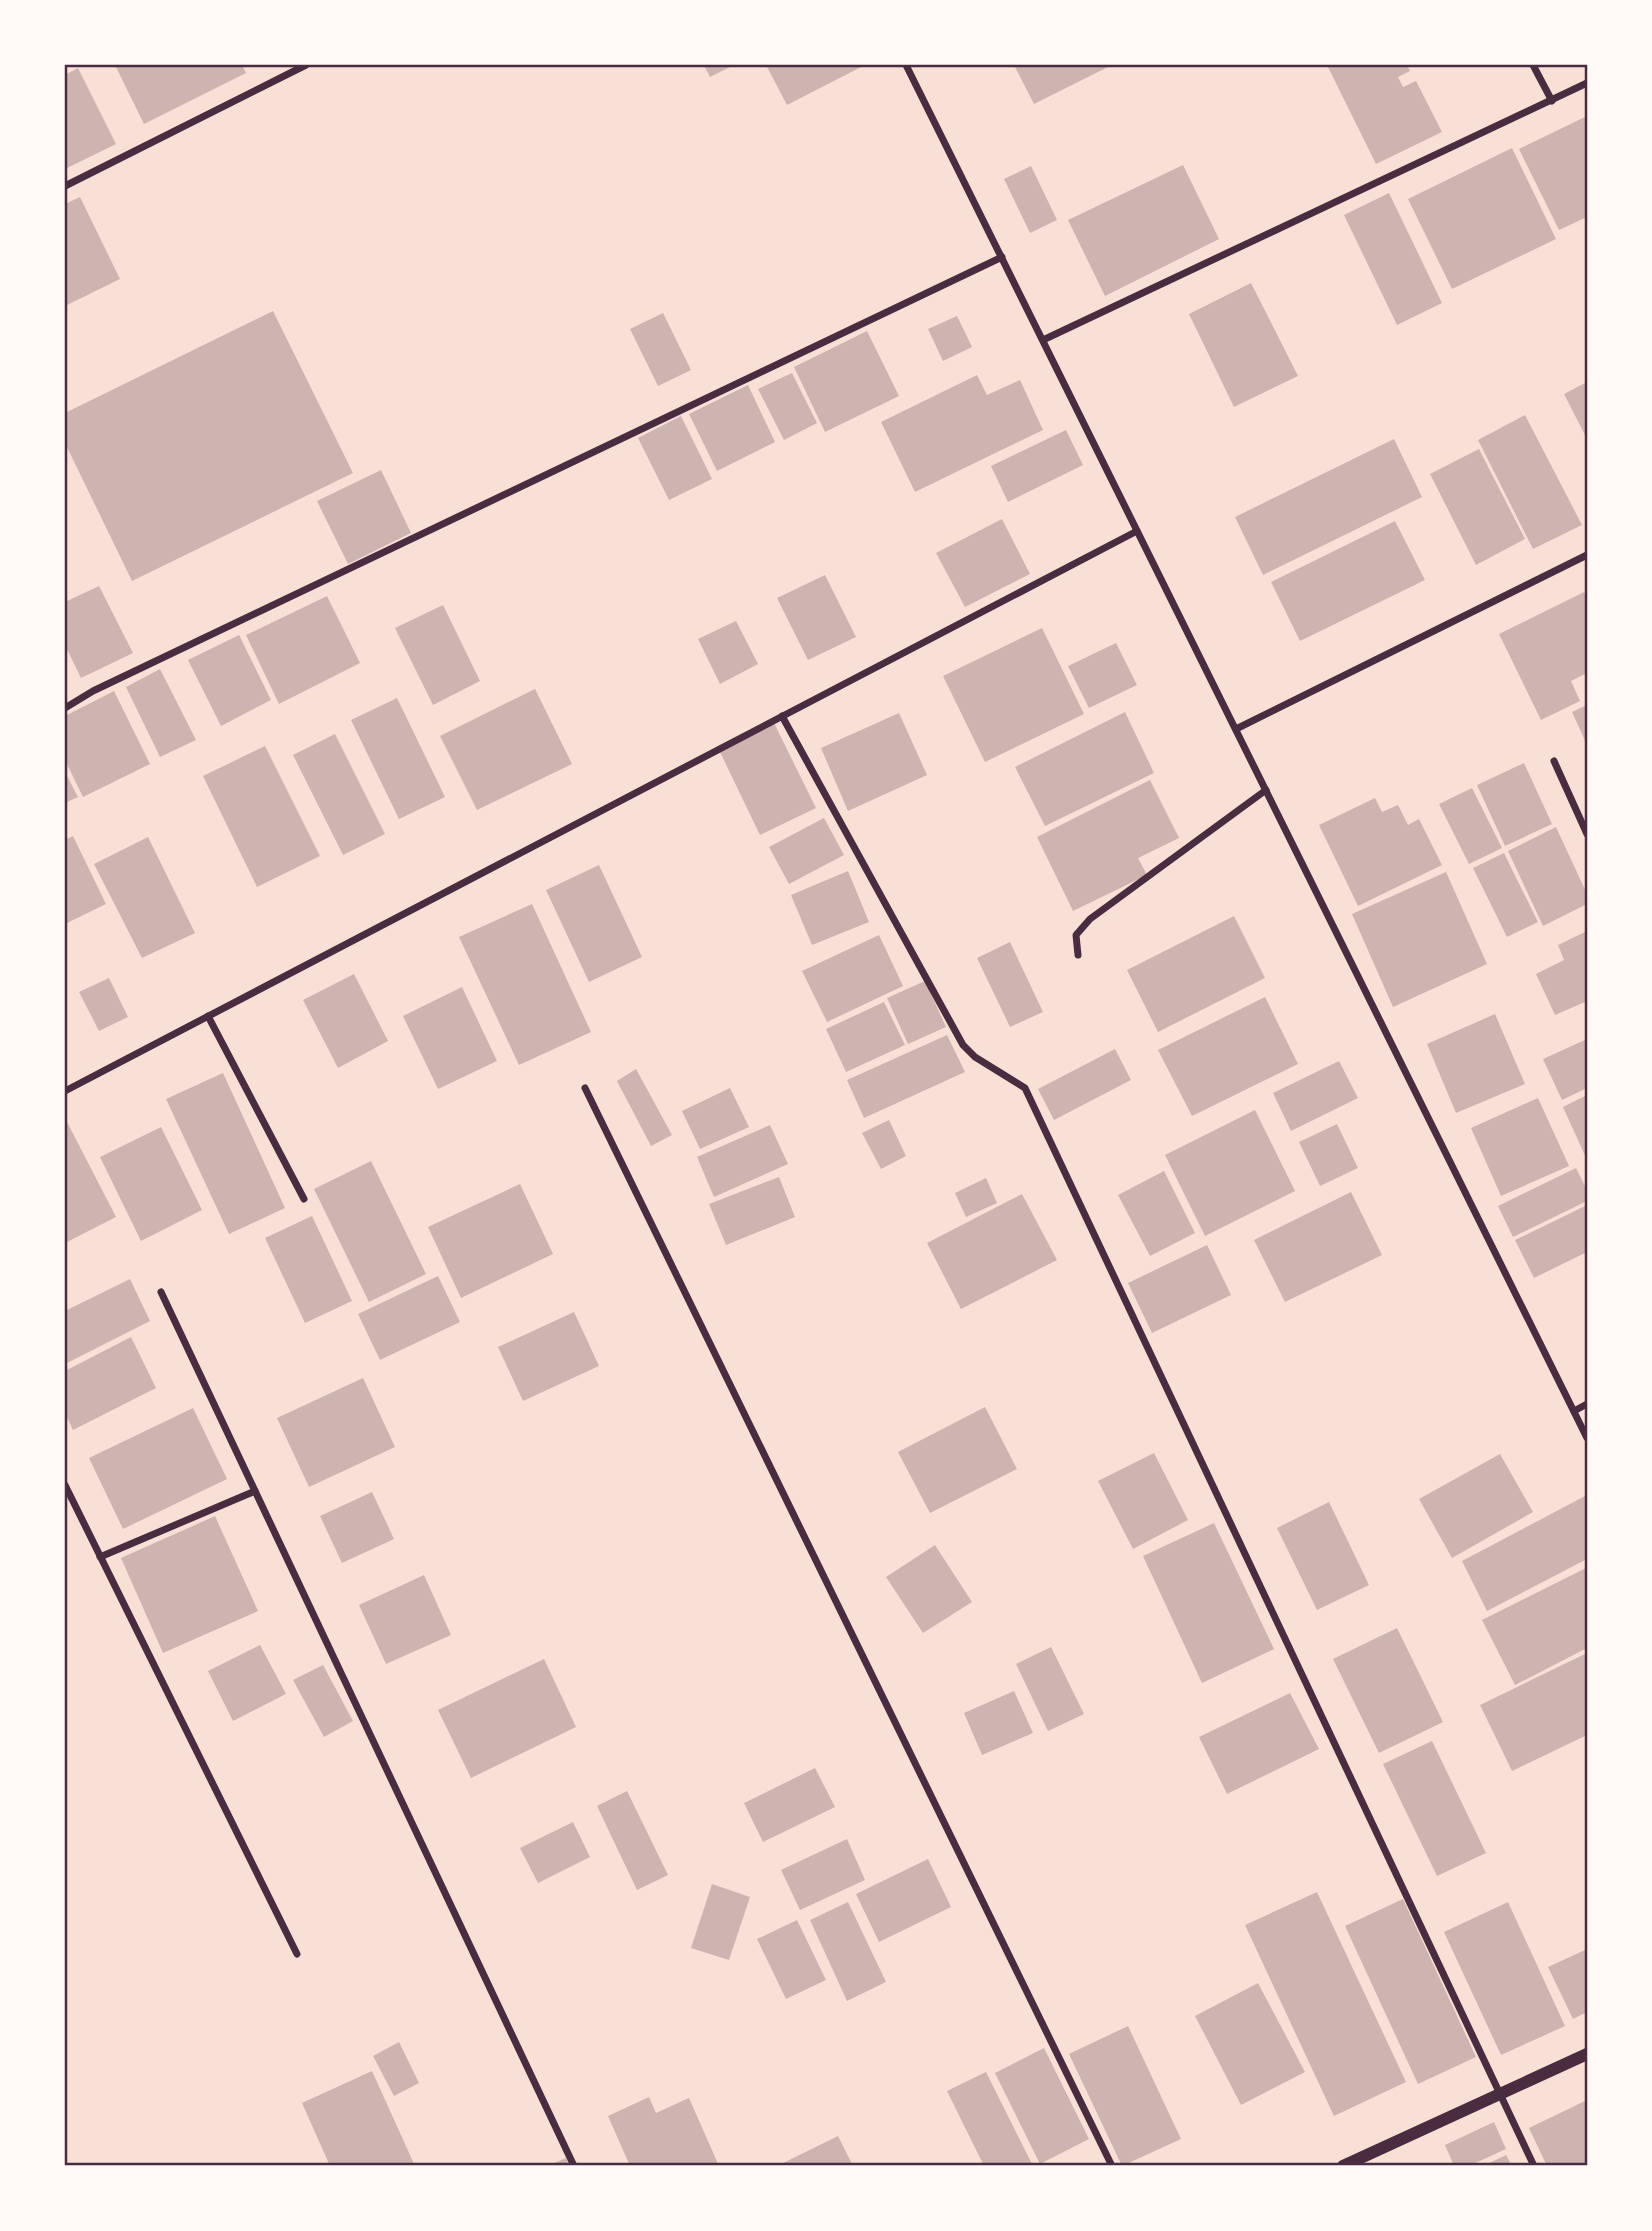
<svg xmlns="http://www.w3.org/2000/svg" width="1652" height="2231" font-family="Mulish,sans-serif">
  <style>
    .building { fill: #ccb4b1 }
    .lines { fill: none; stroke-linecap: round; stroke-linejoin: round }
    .minor { stroke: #4a2c40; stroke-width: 7 }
    .tertiary { stroke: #4a2c40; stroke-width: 12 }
    .neatline { fill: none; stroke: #4a2c40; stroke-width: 2.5 }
  </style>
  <rect width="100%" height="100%" fill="#f7e1d7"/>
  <g class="building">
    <path d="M115,65H242L246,73L144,124Z"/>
    <path d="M704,65H734L710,77Z"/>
    <path d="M766,65H865L787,105Z"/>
    <path d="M1014,65H1112L1034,104Z"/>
    <path d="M1327,65H1407L1410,71L1398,77L1403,87L1416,81L1442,132L1376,164Z"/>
    <path d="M78,68L116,144L65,169V75Z"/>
    <path d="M1587,116V217L1559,230L1519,149Z"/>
    <path d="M1512,148L1556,239L1452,289L1408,199Z"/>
    <path d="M1183,165L1219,239L1105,296L1068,220Z"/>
    <path d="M1031,166L1057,220L1030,233L1004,179Z"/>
    <path d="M1389,193L1442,303L1397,325L1344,215Z"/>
    <path d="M80,197L120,279L65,306V204Z"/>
    <path d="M1251,283L1298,376L1234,407L1189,314Z"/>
    <path d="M273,311L353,473L132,581L65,443V413Z"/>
    <path d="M663,313L691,370L658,386L630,329Z"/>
    <path d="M957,316L972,347L943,361L928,329Z"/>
    <path d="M867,331L899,396L825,432L794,367Z"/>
    <path d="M792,373L817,423L784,440L758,389Z"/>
    <path d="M977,375L987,395L1020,380L1043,430L915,492L881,422Z"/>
    <path d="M1587,382V439L1564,394Z"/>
    <path d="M748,385L775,442L717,471L689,414Z"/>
    <path d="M1525,415L1582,525L1533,549L1478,440Z"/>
    <path d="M681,416L712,479L669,500L638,438Z"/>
    <path d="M1066,430L1083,465L1008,502L991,466Z"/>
    <path d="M1394,439L1422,497L1263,575L1235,517Z"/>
    <path d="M1479,449L1525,539L1476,565L1430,474Z"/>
    <path d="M381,470L411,533L348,564L317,501Z"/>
    <path d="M1002,519L1030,574L965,607L936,553Z"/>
    <path d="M1395,521L1425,580L1300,641L1271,582Z"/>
    <path d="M825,575L856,637L808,660L777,598Z"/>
    <path d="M99,586L133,653L81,678L65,645V602Z"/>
    <path d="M1584,592L1587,600V673L1571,681L1580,701L1541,720L1499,634Z"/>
    <path d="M327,596L360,663L279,704L246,635Z"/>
    <path d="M443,605L480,681L433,705L395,628Z"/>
    <path d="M736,621L758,664L720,684L698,639Z"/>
    <path d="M1042,628L1084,714L985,762L943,676Z"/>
    <path d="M239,635L271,700L221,726L188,660Z"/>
    <path d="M1116,643L1137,685L1089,708L1068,666Z"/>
    <path d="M160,669L196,740L160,757L126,687Z"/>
    <path d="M535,689L572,764L477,810L440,736Z"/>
    <path d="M114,691L150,764L83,797L65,760V716Z"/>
    <path d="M397,698L445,797L399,819L351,720Z"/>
    <path d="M1587,705V745L1572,712Z"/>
    <path d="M1125,712L1154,773L1045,826L1015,767Z"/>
    <path d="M899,713L927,775L848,811L821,748Z"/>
    <path d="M774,723L816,808L760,835L719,750Z"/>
    <path d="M335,734L385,834L343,855L293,755Z"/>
    <path d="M265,746L320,856L257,887L203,776Z"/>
    <path d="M1524,763L1552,824L1505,846L1477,785Z"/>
    <path d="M65,772L78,797L65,803Z"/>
    <path d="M1150,780L1179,838L1138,858L1147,875L1073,911L1037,837Z"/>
    <path d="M1472,788L1502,848L1469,864L1439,804Z"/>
    <path d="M1375,798L1382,812L1398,805L1408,825L1419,819L1442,865L1358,906L1319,825Z"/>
    <path d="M824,818L844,855L789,884L769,847Z"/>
    <path d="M1556,827L1587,894V904L1543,926L1508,851Z"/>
    <path d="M73,836L106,904L65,924V840Z"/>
    <path d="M148,837L195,933L142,958L94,864Z"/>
    <path d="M1504,853L1538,922L1507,937L1473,868Z"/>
    <path d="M599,865L642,957L589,982L546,890Z"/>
    <path d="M848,871L869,922L812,945L791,895Z"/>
    <path d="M1446,872L1487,964L1393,1007L1352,914Z"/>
    <path d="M532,904L591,1032L519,1065L459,937Z"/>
    <path d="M1234,916L1265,978L1158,1032L1127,970Z"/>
    <path d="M1587,931V1008L1585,1002L1555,1015L1536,974L1564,960L1558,945Z"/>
    <path d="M879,935L903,986L827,1022L802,971Z"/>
    <path d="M1010,942L1043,1012L1010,1027L977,958Z"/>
    <path d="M354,974L388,1041L338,1068L303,1000Z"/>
    <path d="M109,978L128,1017L99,1031L79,992Z"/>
    <path d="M925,981L946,1027L908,1044L887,998Z"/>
    <path d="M462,987L497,1061L438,1089L403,1016Z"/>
    <path d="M1265,997L1298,1064L1192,1116L1158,1050Z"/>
    <path d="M884,1002L905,1045L846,1072L826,1029Z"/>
    <path d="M1495,1014L1525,1084L1456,1113L1427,1044Z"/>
    <path d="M947,1035L965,1072L864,1118L847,1080Z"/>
    <path d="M1587,1039V1088L1562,1100L1543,1059Z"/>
    <path d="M1115,1049L1131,1080L1054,1120L1038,1089Z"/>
    <path d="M1339,1061L1358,1098L1291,1131L1273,1093Z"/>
    <path d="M636,1069L672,1135L651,1146L617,1081Z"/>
    <path d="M223,1073L285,1208L229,1234L166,1099Z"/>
    <path d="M730,1088L749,1127L700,1149L682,1111Z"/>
    <path d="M1587,1095V1160L1563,1107Z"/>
    <path d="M1538,1098L1569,1166L1501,1196L1471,1128Z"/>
    <path d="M1255,1110L1295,1191L1205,1236L1165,1155Z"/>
    <path d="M65,1118L116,1217L65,1243Z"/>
    <path d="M889,1120L906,1156L881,1169L862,1133Z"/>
    <path d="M1337,1124L1358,1168L1320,1186L1299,1142Z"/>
    <path d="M770,1125L788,1164L714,1197L697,1157Z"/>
    <path d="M161,1127L202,1210L141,1241L100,1157Z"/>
    <path d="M371,1161L426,1274L369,1302L314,1189Z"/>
    <path d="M1576,1168L1587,1190V1201L1513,1237L1498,1206Z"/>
    <path d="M1164,1171L1195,1233L1150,1256L1118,1195Z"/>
    <path d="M779,1177L795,1217L726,1245L709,1204Z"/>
    <path d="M986,1178L997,1203L966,1217L955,1193Z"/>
    <path d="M520,1184L553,1254L461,1298L428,1227Z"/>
    <path d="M1351,1192L1382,1255L1285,1302L1254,1240Z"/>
    <path d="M1022,1194L1057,1260L961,1309L927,1243Z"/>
    <path d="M1587,1205V1252L1534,1278L1515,1240Z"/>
    <path d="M312,1216L352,1301L305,1323L265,1238Z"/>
    <path d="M1207,1245L1231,1295L1152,1333L1128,1283Z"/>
    <path d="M438,1276L460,1322L380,1360L358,1314Z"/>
    <path d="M130,1279L150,1321L65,1364V1311Z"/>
    <path d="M574,1312L599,1366L523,1401L498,1347Z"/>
    <path d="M131,1337L156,1388L73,1430L65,1413V1371Z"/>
    <path d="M363,1378L395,1447L309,1487L277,1418Z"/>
    <path d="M985,1407L1017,1469L930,1513L898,1452Z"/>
    <path d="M193,1408L227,1479L123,1529L89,1458Z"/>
    <path d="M1154,1453L1188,1520L1133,1549L1098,1481Z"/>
    <path d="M1500,1454L1533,1512L1452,1558L1419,1499Z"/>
    <path d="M372,1492L394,1539L342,1563L320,1516Z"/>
    <path d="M1587,1495V1559L1487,1611L1462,1561Z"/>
    <path d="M1329,1502L1369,1585L1317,1610L1277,1528Z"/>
    <path d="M215,1516L258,1611L163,1653L121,1558Z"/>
    <path d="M1214,1523L1274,1649L1202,1683L1143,1556Z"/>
    <path d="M935,1545L972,1602L923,1633L886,1577Z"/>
    <path d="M1586,1568L1587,1648L1515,1685L1482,1620Z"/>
    <path d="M424,1575L451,1635L386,1664L359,1605Z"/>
    <path d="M1397,1628L1443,1722L1379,1753L1333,1659Z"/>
    <path d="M260,1645L286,1694L233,1721L208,1671Z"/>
    <path d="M1051,1647L1084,1714L1048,1731L1016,1664Z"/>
    <path d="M1587,1653V1735L1512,1771L1480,1705Z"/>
    <path d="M544,1659L576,1727L471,1778L438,1710Z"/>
    <path d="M323,1665L353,1721L324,1737L293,1680Z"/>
    <path d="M1014,1691L1033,1733L982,1755L964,1713Z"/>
    <path d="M1290,1693L1319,1749L1227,1794L1199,1737Z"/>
    <path d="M1432,1741L1486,1853L1437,1876L1383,1764Z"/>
    <path d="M815,1768L835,1807L763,1842L744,1803Z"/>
    <path d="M627,1791L668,1875L637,1890L597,1806Z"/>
    <path d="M573,1822L590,1857L538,1883L520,1848Z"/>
    <path d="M847,1839L865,1880L800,1910L781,1870Z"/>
    <path d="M928,1859L951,1907L879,1942L856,1894Z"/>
    <path d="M712,1884L750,1897L729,1960L691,1948Z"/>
    <path d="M1317,1892L1406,2082L1334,2116L1245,1925Z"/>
    <path d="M1403,1899L1476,2057L1418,2084L1345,1926Z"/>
    <path d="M848,1902L886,1982L847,2001L810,1920Z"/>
    <path d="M1508,1902L1565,2026L1501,2055L1444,1932Z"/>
    <path d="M797,1920L826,1980L786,1999L757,1939Z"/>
    <path d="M1587,1949V2012L1573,2019L1548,1967Z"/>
    <path d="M1258,1983L1305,2072L1241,2105L1195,2016Z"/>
    <path d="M1128,2026L1181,2139L1122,2166L1069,2054Z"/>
    <path d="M399,2042L419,2083L394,2096L373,2056Z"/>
    <path d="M1044,2048L1089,2139L1040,2164L995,2073Z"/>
    <path d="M372,2071L415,2166H330L302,2103Z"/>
    <path d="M986,2072L1033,2166H984L947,2091Z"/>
    <path d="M649,2097L656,2113L689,2098L719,2166H630L608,2116Z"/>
    <path d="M1587,2100V2166H1547L1529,2128Z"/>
    <path d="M1494,2122L1506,2149L1469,2166H1454L1445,2145Z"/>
    <path d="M838,2136L853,2166H777Z"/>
    <path d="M1506,2155L1512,2166H1483Z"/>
    <path d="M566,2158L569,2166H548Z"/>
  </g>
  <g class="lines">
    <g class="minor">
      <path d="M906,65L1587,1438"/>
      <path d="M1533,65L1552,101"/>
      <path d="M65,186L306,65"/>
      <path d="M1043,340L1587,83"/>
      <path d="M65,708L93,691L1002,257"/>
      <path d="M782,716L963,1045L975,1057L1025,1088L1534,2166"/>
      <path d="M1236,729L1587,555"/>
      <path d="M1554,761L1587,834"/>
      <path d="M1078,955L1076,935L1090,919L1266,790"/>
      <path d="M208,1016L304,1199"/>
      <path d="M585,1088L1112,2166"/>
      <path d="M65,1091L1137,531"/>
      <path d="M161,1292L574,2166"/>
      <path d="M1574,1411L1587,1404"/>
      <path d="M65,1485L297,1954"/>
      <path d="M100,1557L255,1491"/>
    </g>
    <path class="tertiary" d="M1343,2166L1587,2054"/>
  </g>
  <rect width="1652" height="2231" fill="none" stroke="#fffaf5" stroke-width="133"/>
  <rect x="66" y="66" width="1520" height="2098" class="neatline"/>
</svg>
